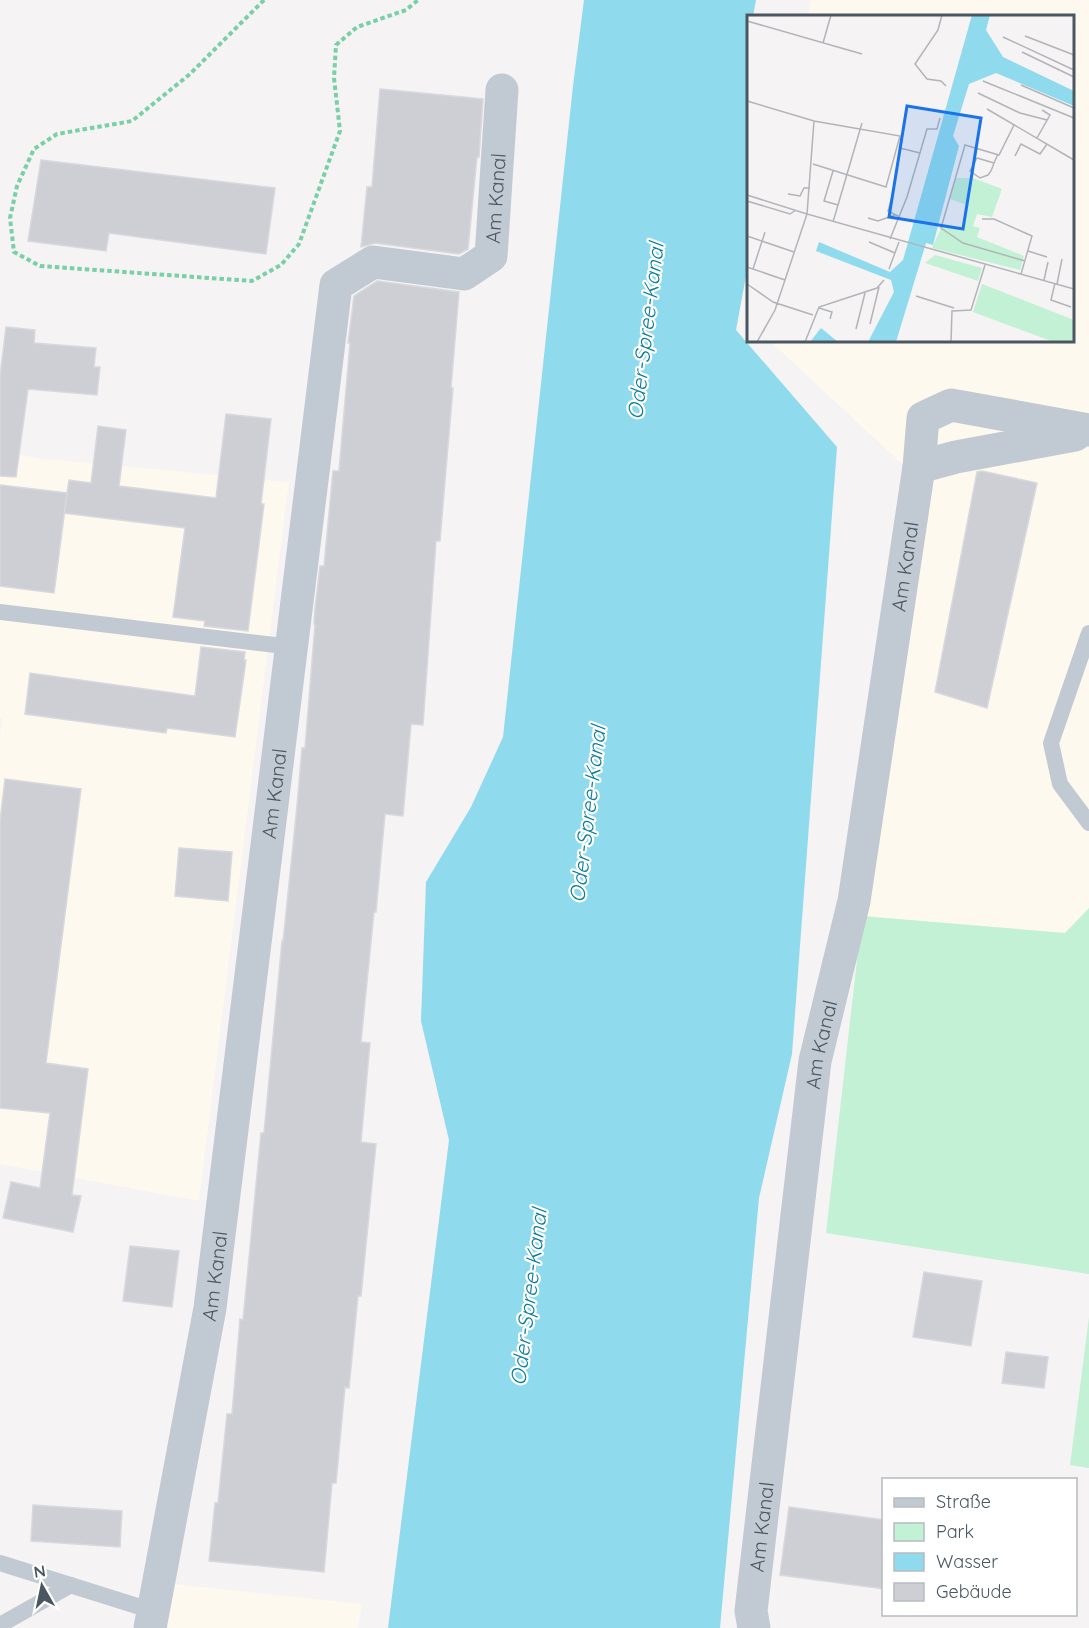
<svg xmlns="http://www.w3.org/2000/svg" width="1089" height="1628" font-family="Quicksand,sans-serif">
  <style>
    .commercial { fill: #fdf9ef }
    .green { fill: #c3f1d5 }
    .water { fill: #90daee }
    .building { fill: #cdcfd5; stroke: #d7d9de; stroke-width: 1.5 }
    .lines { fill: none; stroke-linecap: round; stroke-linejoin: round }
    .path { stroke: #7ad0a6; stroke-width: 4; stroke-dasharray: 4.5 3; stroke-linecap: butt }
    .lane { stroke: #c1cad2; stroke-width: 16 }
    .street { stroke: #c1cad2; stroke-width: 33 }
    .labels { text-anchor: middle; dominant-baseline: central; stroke-width: 4.5; stroke-linejoin: round; paint-order: stroke }
    .street-label { font-size: 20px; fill: #4a5661; stroke: #fff }
    .water-label { font-size: 21px; font-style: italic; fill: #0c7c9b; stroke: #fff }
    .inset-road { fill: none; stroke: #b1b4b9; stroke-width: 1.5 }
    .view { fill: #1a73e8; fill-opacity: 0.15; stroke: #1a73e8; stroke-width: 3 }
    .inset-edge { fill: none; stroke: #4a5661; stroke-width: 3 }
  </style>
  <rect width="100%" height="100%" fill="#f5f3f3"/>
  <g class="commercial">
    <path d="M811,0H1089V908L1066,933L862,916L929,489L770,341L1072,340V16H808Z"/>
    <path d="M0,451L37,458L289,482L199,1201L0,1164V738L2,719L0,718Z"/>
    <path d="M174,1584L362,1604L358,1628H162Z"/>
  </g>
  <g class="green">
    <path d="M1089,908V1274L826,1233L862,916L1065,933Z"/>
    <path d="M1089,1317V1468L1070,1465Z"/>
  </g>
  <path class="water" d="M584,0H756L753,16H748V265L736,330L837,447L792,1054L759,1198L720,1628H388L449,1140L421,1021L426,882L471,807L503,737L573,86Z"/>
  <g class="building">
    <path d="M380,89L483,99L479,157H477L468,249L459,254L375,243L361,247L367,187H372Z"/>
    <path d="M41,160L275,188L266,254L109,233L106,251L28,241Z"/>
    <path d="M377,281L459,292L451,388H453L445,481L440,541H436L423,725L411,724L403,816L385,814L376,912H374L361,1042L370,1043L361,1142L376,1144L361,1296H358L349,1388L345,1387L336,1483H332L324,1572L209,1561L215,1503H218L227,1414H232L240,1319L243,1320L261,1133H264L282,941L283,942L297,806L302,748H305L315,625L314,624L315,609L320,566H324L333,471H339L350,343H348L354,296Z"/>
    <path d="M6,327L35,330L34,343L96,348L94,367H100L97,395L28,389L16,477L0,476V376Z"/>
    <path d="M226,414L271,419L261,504H264L248,631L204,626L205,621L173,617L185,528L64,513L69,480L91,483L98,426L126,430L119,486L216,498Z"/>
    <path d="M982,471L1037,483L987,708L935,692L977,472Z"/>
    <path d="M0,485L67,493L54,593L0,586Z"/>
    <path d="M201,647L245,652L244,660H246L235,737L167,728L166,733L25,714L30,673L195,696Z"/>
    <path d="M5,779L81,789L46,1063L88,1069L72,1195L81,1196L73,1232L3,1218L11,1182L40,1188L50,1113L0,1108V821Z"/>
    <path d="M179,848L232,852L228,901L175,896Z"/>
    <path d="M130,1246L179,1251L172,1307L123,1301Z"/>
    <path d="M924,1272L982,1281L971,1346L913,1337Z"/>
    <path d="M1006,1352L1048,1357L1044,1388L1002,1383Z"/>
    <path d="M33,1505L122,1511L120,1547L31,1541Z"/>
    <path d="M789,1507L884,1520V1589L780,1575Z"/>
  </g>
  <g class="lines">
    <path class="path" d="M264,0L190,74L132,121L57,134L34,149L17,186L10,218L14,252L40,266L252,281L281,265L299,244L340,131L334,78L336,45L357,27L406,10L418,0"/>
    <g class="lane">
      <path d="M0,612L292,647"/>
      <path d="M1089,633L1051,743L1060,784L1089,823"/>
      <path d="M0,1563L153,1611"/>
      <path d="M0,1625L71,1585"/>
    </g>
    <g class="street">
      <path d="M919,467L956,457L1075,435"/>
      <path id="s1" d="M150,1628L210,1308L336,285L373,262L464,274L491,256L502,90"/>
      <path id="s2" d="M754,1628L751,1611L815,1061L854,901L919,467L923,418L951,405L1089,430"/>
    </g>
  </g>
  <g class="labels">
    <g class="street-label">
      <text stroke="none"><textPath href="#s1" startOffset="1582">Am Kanal</textPath></text>
      <text stroke="none"><textPath href="#s2" startOffset="1074">Am Kanal</textPath></text>
      <text stroke="none"><textPath href="#s1" startOffset="844">Am Kanal</textPath></text>
      <text stroke="none"><textPath href="#s2" startOffset="588">Am Kanal</textPath></text>
      <text stroke="none"><textPath href="#s1" startOffset="358">Am Kanal</textPath></text>
      <text stroke="none"><textPath href="#s2" startOffset="102">Am Kanal</textPath></text>
    </g>
    <g class="water-label">
      <text transform="translate(645 331) rotate(-83)">Oder-Spree-Kanal</text>
      <text transform="translate(587 814) rotate(-83)">Oder-Spree-Kanal</text>
      <text transform="translate(528 1297) rotate(-83)">Oder-Spree-Kanal</text>
    </g>
  </g>
  <g transform="translate(747 15)">
    <rect width="327" height="327" fill="#f5f3f3"/>
    <path d="M209,163H226L255,174L245,202L230,199L226,211L233,213L230,222L277,241L273,255L185,233L195,211L216,216L220,190L203,184ZM188,240L235,253L231,266L178,248ZM235,269L327,305V327H307L226,297Z" fill="#c3f1d5"/>
    <path d="M225,0H243L239,15L256,42L327,76V91L249,58L222,69L206,121L212,131L186,230L179,228L149,327H121L147,277L144,265L69,236L72,227L143,257L156,245ZM74,313L91,327H63Z" fill="#90daee"/>
    <path class="inset-road" d="M195,0L191,15L168,49L180,64L194,66L199,71M0,6L115,39M278,21L327,40M256,22L327,55M76,28L84,0M275,37L327,62M236,66L327,103M274,70L327,93M231,78L273,98L300,105M0,86L67,106L153,121L139,172L66,149M240,94L327,145M67,106L60,199L327,274M267,110L252,140L218,130L194,213L216,228L278,246M290,123L303,100L295,95M153,133L173,138M268,141L274,129L293,139L300,129M247,148L230,143L223,156L233,163L241,160L244,156L247,148L251,139M86,156L77,186L91,190M41,179L53,181L57,173H63M0,180L60,199L28,295L10,327M145,182L141,196L153,202M0,186L43,199L49,195M121,203L131,206L148,200M235,204H247L285,221L274,259M86,207L115,108M0,221L47,237M143,224L160,182L180,114H190L193,103M122,227L148,238M281,236L300,242M0,252L38,265M6,254L18,217M142,254L152,227M297,265L301,247M308,268L304,285L324,292M0,269L26,287L66,300M310,269L315,244M169,281L207,293M72,293L85,297L83,304M123,309L132,272M109,314L118,278M58,327L72,292L130,273L137,265M204,327L205,296L224,295L238,250"/>
    <path class="view" d="M160,91L234,103L216,214L142,202Z"/>
    <rect width="327" height="327" class="inset-edge"/>
  </g>
  <rect x="882" y="1478" width="195" height="138" fill="#ffffff" stroke="#b7bbc0" stroke-width="1.5"/>
  <rect x="894" y="1498" width="30" height="9" fill="#c1cad2" stroke="#b7bbc0" stroke-width="1.5"/>
  <text x="936" y="1508" font-size="18" fill="#4a5661">Straße</text>
  <rect x="894" y="1523" width="30" height="18" fill="#c3f1d5" stroke="#b7bbc0" stroke-width="1.5"/>
  <text x="936" y="1538" font-size="18" fill="#4a5661">Park</text>
  <rect x="894" y="1553" width="30" height="18" fill="#90daee" stroke="#b7bbc0" stroke-width="1.5"/>
  <text x="936" y="1568" font-size="18" fill="#4a5661">Wasser</text>
  <rect x="894" y="1583" width="30" height="18" fill="#cdcfd5" stroke="#b7bbc0" stroke-width="1.5"/>
  <text x="936" y="1598" font-size="18" fill="#4a5661">Gebäude</text>
  <g transform="translate(42 1586) rotate(351)" stroke="#ffffff" stroke-width="4.5" paint-order="stroke">
  <path d="M0-4.5L10 22L0 15L-10 22Z" fill="#4a5661"/>
  <text y="-9" font-size="16" font-weight="bold" text-anchor="middle" fill="#4a5661">N</text>
  </g>
</svg>
